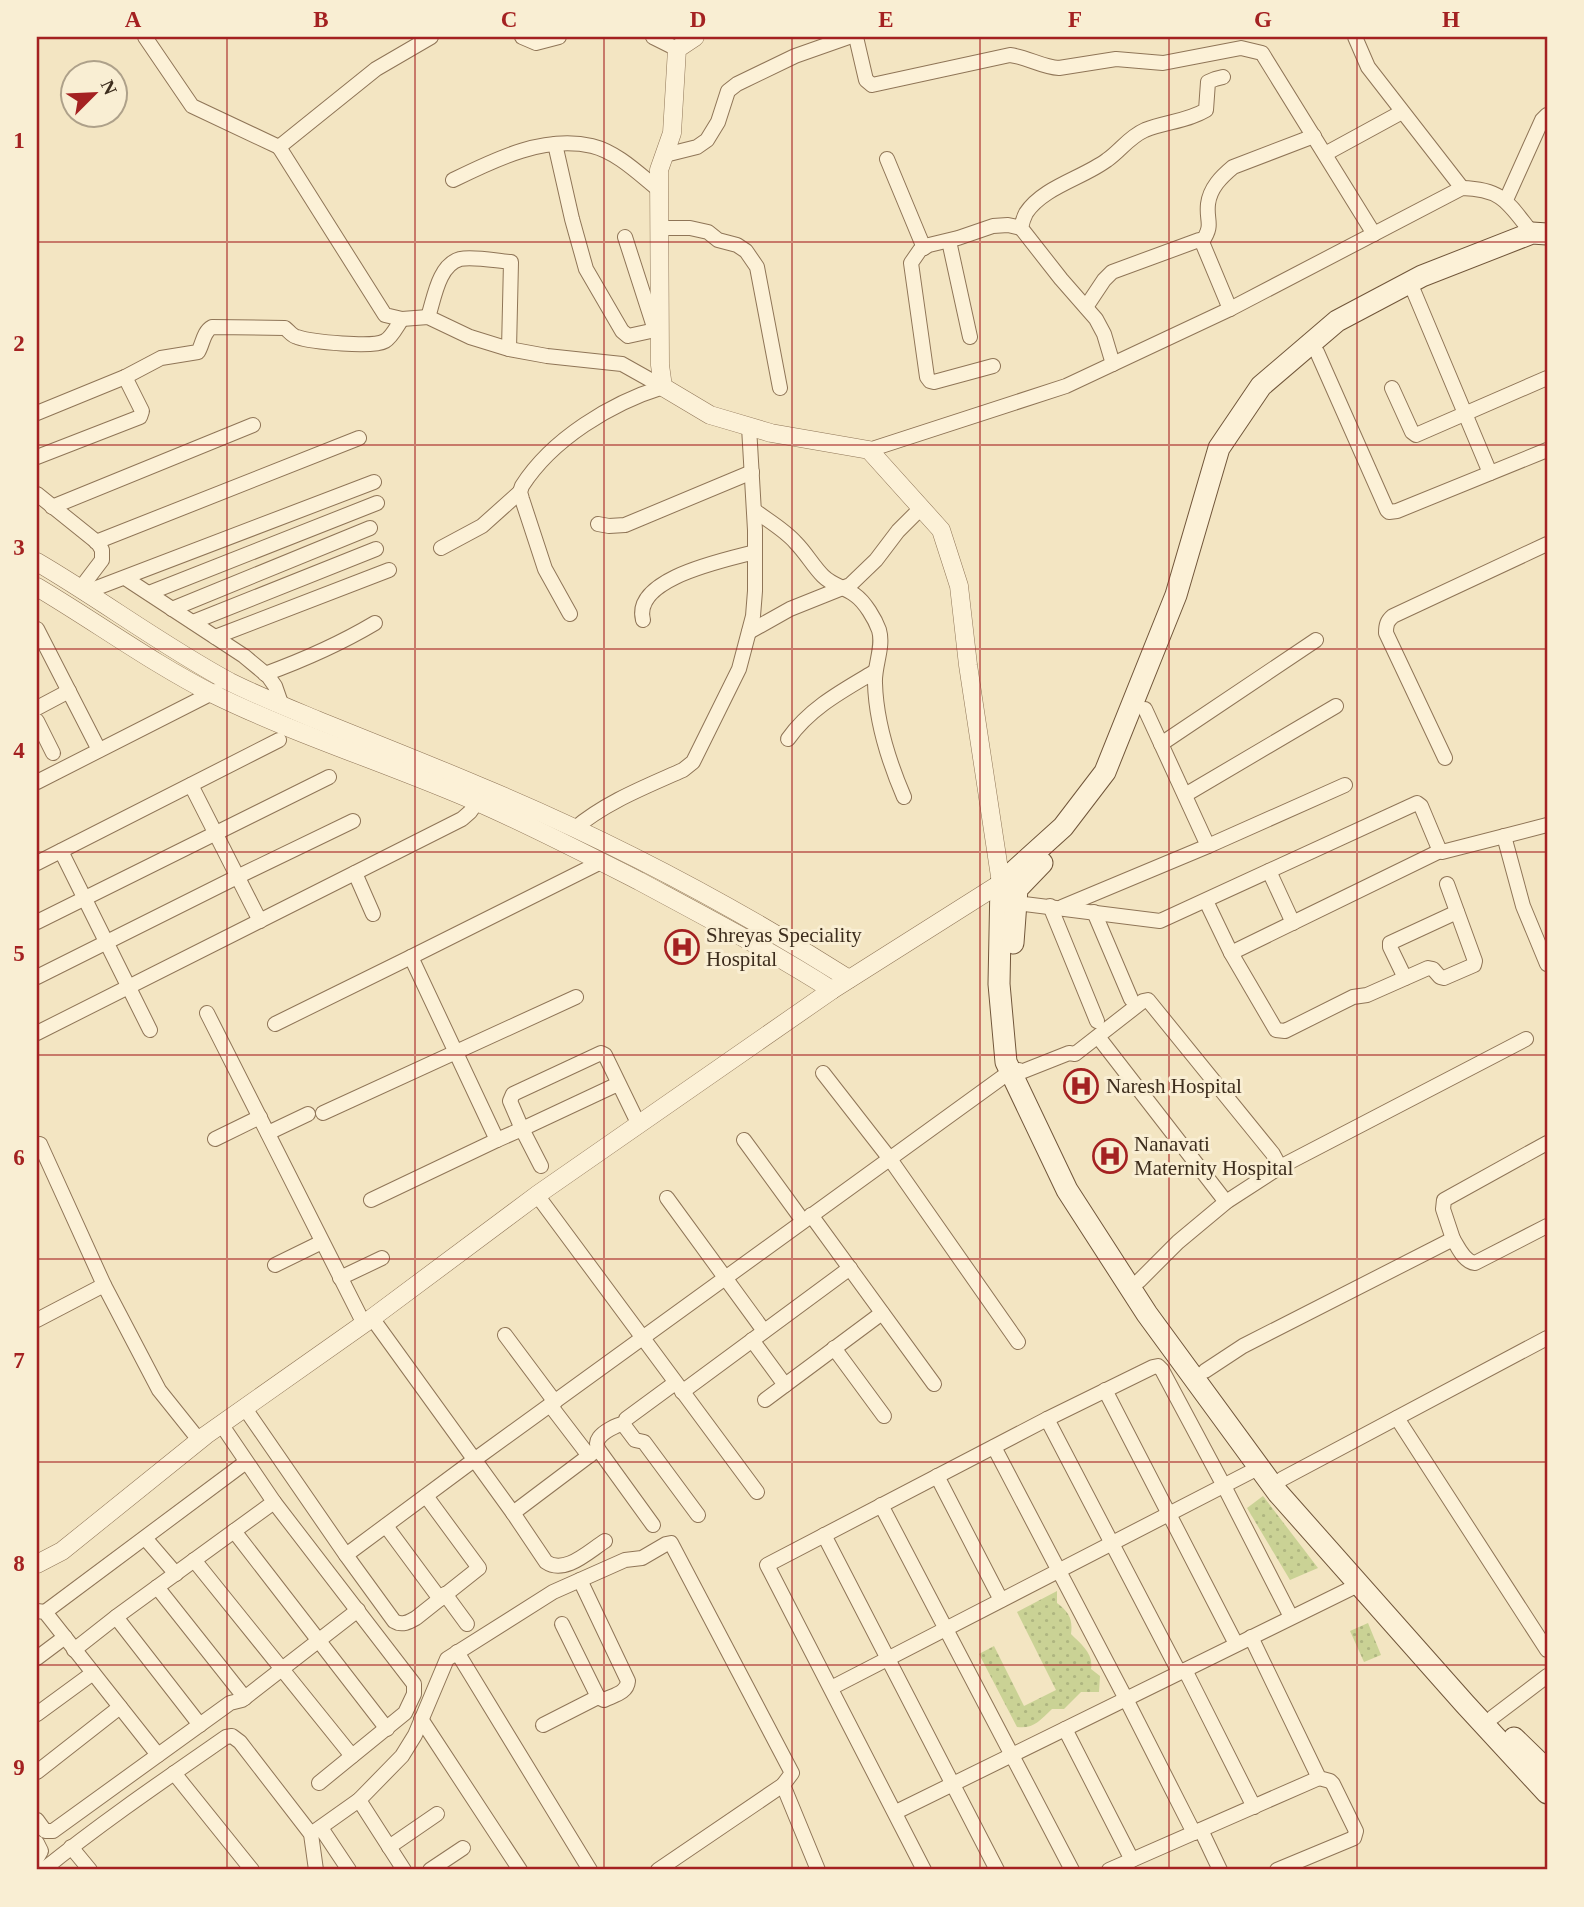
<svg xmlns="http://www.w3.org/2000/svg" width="1584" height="1907" font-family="'Times New Roman',serif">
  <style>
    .grass { fill: url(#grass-dots) }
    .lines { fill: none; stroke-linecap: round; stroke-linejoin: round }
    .minor-casing { stroke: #8f7557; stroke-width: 16 }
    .tertiary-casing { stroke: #8f7557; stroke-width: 19 }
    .secondary-casing { stroke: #71563a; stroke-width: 23 }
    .minor { stroke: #fcf1d7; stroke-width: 14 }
    .tertiary { stroke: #fcf1d7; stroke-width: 18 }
    .secondary { stroke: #fcf1d7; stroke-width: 21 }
    .grid { fill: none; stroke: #a42121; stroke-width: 2; stroke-opacity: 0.55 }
    .labels { text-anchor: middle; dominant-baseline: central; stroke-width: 6; stroke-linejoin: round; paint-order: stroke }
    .poi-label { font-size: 21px; fill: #3d2d1d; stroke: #f9eed3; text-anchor: start }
    .neatline { fill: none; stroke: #a42121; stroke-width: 2.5 }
    .grid-label { font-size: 23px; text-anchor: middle; font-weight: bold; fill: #a42121 }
  </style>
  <defs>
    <pattern id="grass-dots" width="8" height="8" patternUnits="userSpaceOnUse" patternTransform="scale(1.75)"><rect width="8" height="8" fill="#cad295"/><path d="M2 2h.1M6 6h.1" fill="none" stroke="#aeb580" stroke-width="1.8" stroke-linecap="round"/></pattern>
  </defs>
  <rect width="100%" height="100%" fill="#f3e5c2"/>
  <g class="grass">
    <path d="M1263,1496L1318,1568L1290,1580L1247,1508Z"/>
    <path d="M1057,1591V1603C1069,1612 1073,1619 1071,1634C1081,1644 1094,1654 1091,1669L1100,1676L1099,1692H1081L1064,1709H1052C1039,1721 1034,1729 1017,1727L979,1654L994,1646L1024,1706L1056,1690L1017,1612Z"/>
    <path d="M1368,1623L1381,1655L1364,1662L1350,1631Z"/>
  </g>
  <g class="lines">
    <g class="minor-casing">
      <g id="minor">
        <path d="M145,37L192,106L279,147"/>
        <path d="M522,37L536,43L559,37"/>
        <path d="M653,37L677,49"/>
        <path d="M856,37L866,80L872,85L1010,55C1027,57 1042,67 1059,68L1116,59L1163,63L1241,48L1262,53L1374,234"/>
        <path d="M1355,37L1368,67L1462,188"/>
        <path d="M555,144L572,219L586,269L622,331L628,336L660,329"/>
        <path d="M279,147L385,315L402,319L428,317L470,337L509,349L547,356L622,364L663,387"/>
        <path d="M279,147L376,69L431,37"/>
        <path d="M1325,154L1402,112"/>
        <path d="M665,155L697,147L707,140L718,122L728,91L737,84L795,56L849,37"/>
        <path d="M887,159L924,248"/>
        <path d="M453,180C494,160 543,135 592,146C617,152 639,174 659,190"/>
        <path d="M1506,200L1542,120L1547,115"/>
        <path d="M659,228H690L708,232L718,240L737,245L746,251L757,267L780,388"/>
        <path d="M625,237L655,330"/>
        <path d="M949,241L970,337"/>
        <path d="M1202,242C1214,224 1206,222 1208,204C1210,188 1221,177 1233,167L1314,136"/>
        <path d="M1414,292L1490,473"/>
        <path d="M1086,307L1104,280L1112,272L1199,240L1202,242L1230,309"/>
        <path d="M428,317C434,300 438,265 460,259C473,256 497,261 511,262L509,349"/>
        <path d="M1317,352L1387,510L1389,512L1397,511L1547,450"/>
        <path d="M1113,364L1104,334L1096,319L1061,279L1021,228C1022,223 1024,217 1026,213C1043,187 1083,178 1107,160C1121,150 1129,137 1145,130C1165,122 1188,121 1206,110L1208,82L1215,79L1223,77"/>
        <path d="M993,366L934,382L930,381L927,377L911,263L920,250L929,245L958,238L993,226L1008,225L1021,228"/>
        <path d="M1392,388L1412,432L1416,435L1547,378"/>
        <path d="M37,413L125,377L161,358L198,352C203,344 203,332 212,327L285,328C289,331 292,336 297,337C312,342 373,348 385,341C392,337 397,326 402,319"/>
        <path d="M869,450L1066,386L1230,309L1462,188C1503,189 1508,203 1532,233"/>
        <path d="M37,457L140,417L142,411L125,377"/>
        <path d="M37,494L98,543L102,550V560L80,589"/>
        <path d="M52,507L253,425"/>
        <path d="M754,510C767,520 785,530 796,543C806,553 813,566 823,576C833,586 845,587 855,595C865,602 875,619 879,630C884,647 874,666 875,683C876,722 889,762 904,797"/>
        <path d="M598,524L609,526L625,525L752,472"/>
        <path d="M96,542L359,438"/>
        <path d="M441,548L482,526L520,492"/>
        <path d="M125,578L244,656L268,676L275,686L282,706"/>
        <path d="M86,592L374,482"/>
        <path d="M149,593L377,503"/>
        <path d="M172,609L370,528"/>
        <path d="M570,614L545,569L522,499L520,492L522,486C552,439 611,403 663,387"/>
        <path d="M643,620C632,578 726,560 755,552"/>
        <path d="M193,622L376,549"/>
        <path d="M37,629L99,750"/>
        <path d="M749,632L790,609L850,585L876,560L898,531L921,508"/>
        <path d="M215,637L389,570"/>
        <path d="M265,674C306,659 338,645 375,623"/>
        <path d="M37,708L69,691"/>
        <path d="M37,721L53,753"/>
        <path d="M788,739C810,708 842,691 874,672"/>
        <path d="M1161,744L1316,640"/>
        <path d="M1445,758L1386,633C1386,625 1387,621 1393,616L1547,544"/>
        <path d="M37,782L216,691"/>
        <path d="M191,785L260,921"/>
        <path d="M1185,795L1336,706"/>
        <path d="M574,829C606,802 645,787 683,770L693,762L739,669L753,616L755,591V530L749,427"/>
        <path d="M1504,836L1523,906L1547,964"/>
        <path d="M1208,846L1345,785"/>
        <path d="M61,851L150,1030"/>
        <path d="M37,863L279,740"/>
        <path d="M1269,871L1293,923"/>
        <path d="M355,873L373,914"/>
        <path d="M1206,901L1231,953L1440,851"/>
        <path d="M1016,903L1160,921L1417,803L1421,806L1439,849L1442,852L1547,825"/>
        <path d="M1050,906L1097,1021"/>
        <path d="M1062,907L1208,846L1145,709"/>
        <path d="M1094,912L1131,999"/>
        <path d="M37,922L329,777"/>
        <path d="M1231,953L1276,1030L1285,1031L1353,997L1367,995L1428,968L1433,969L1440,977L1444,978L1474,965L1475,961L1447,884"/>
        <path d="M37,977L237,877L353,821"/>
        <path d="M1405,978L1390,947V943L1457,912"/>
        <path d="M207,1013L364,1324"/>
        <path d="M275,1024L411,957"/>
        <path d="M37,1033L462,819L470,812L477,802"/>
        <path d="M1099,1038L1226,1202"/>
        <path d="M1021,1072L1069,1053L1075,1054L1143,1001L1148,1000L1273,1154L1280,1167"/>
        <path d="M823,1073L890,1159L1018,1342"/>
        <path d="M618,1084L522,1129L510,1101L513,1094L601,1053L605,1055L639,1125"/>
        <path d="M323,1113L576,997"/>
        <path d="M268,1133L308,1114"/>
        <path d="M215,1139L260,1117"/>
        <path d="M497,1140L522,1129L541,1166"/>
        <path d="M744,1140L803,1221"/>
        <path d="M37,1146L40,1144L104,1285L159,1390L199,1440"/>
        <path d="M537,1195L757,1492"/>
        <path d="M667,1198L764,1331"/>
        <path d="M371,1200L497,1140L411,957L601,862"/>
        <path d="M811,1215L934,1384"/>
        <path d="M1453,1239L1443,1209L1444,1200L1547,1143"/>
        <path d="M275,1265L322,1242"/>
        <path d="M340,1278L382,1258"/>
        <path d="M1139,1281L1178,1242L1226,1202L1280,1167L1526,1039"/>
        <path d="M372,1318L513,1513L598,1449"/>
        <path d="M37,1320L104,1285"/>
        <path d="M505,1335L555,1402"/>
        <path d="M752,1340L785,1385"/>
        <path d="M834,1348L884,1416"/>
        <path d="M1205,1371L1243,1346L1453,1239C1458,1247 1464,1262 1475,1263L1547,1226"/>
        <path d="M1105,1390L1236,1644"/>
        <path d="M682,1392L850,1268"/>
        <path d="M765,1400L882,1313"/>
        <path d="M550,1405L589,1456"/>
        <path d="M244,1407L346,1555L474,1460L1004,1076L1019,1070"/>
        <path d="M1397,1418L1547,1650"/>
        <path d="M626,1419L675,1383"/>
        <path d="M1047,1419L1179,1672"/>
        <path d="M994,1447L1126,1699L1194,1833"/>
        <path d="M937,1476L1001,1600"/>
        <path d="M1282,1479L1547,1338"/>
        <path d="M274,1502L414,1684V1694L405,1713L319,1783"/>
        <path d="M881,1505L1072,1870"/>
        <path d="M513,1513L546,1562C565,1575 589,1551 605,1541"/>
        <path d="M653,1525L598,1449C597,1445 596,1442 599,1438C603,1432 616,1425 623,1424L635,1440L644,1442L698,1515"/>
        <path d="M386,1526L440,1599"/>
        <path d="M234,1531L387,1729"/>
        <path d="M824,1535L997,1870"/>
        <path d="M145,1538L176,1574"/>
        <path d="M346,1555L394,1621C402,1626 409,1622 416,1618L479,1568L426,1496"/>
        <path d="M194,1560L352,1756"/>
        <path d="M157,1587L245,1698"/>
        <path d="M445,1594L467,1624"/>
        <path d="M37,1611L45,1612L158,1755"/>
        <path d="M45,1612L246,1462"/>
        <path d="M116,1617L200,1725"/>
        <path d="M562,1624L598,1697"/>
        <path d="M1251,1637L1319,1778L1330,1781L1333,1784L1356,1831L1354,1838L1277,1870"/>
        <path d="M74,1650L116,1617L274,1502L221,1424"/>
        <path d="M457,1652L590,1870"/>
        <path d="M37,1658L65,1637"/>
        <path d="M1185,1670L1254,1807"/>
        <path d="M831,1688L1260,1467"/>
        <path d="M37,1714L93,1673"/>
        <path d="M1493,1717L1547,1676"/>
        <path d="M421,1719L520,1870"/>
        <path d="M543,1725L598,1697L604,1700C614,1695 627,1693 628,1681L580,1580"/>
        <path d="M1065,1729L1132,1860"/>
        <path d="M37,1772L120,1707"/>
        <path d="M174,1773L252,1870"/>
        <path d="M783,1785L818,1870"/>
        <path d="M359,1800L404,1870"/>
        <path d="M896,1812L1358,1585"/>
        <path d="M37,1820L45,1831H53L230,1703L242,1700L358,1610"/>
        <path d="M321,1828L349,1870"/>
        <path d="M1201,1830L1220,1870"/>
        <path d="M311,1834L359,1800L402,1756L415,1735L447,1659L553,1592L625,1560L642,1558L666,1544L671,1543L792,1773L783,1785L658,1870"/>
        <path d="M37,1843L41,1851L37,1858"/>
        <path d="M71,1847L90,1870"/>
        <path d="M389,1847L437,1814"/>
        <path d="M43,1870C101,1823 164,1780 226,1737L232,1736L240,1742L311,1834L316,1870"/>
        <path d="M430,1870L463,1848"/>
        <path d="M924,1870L767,1565L1047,1419L1153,1367L1158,1366L1162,1370L1224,1486L1291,1617"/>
        <path d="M1109,1870L1319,1778"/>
      </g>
    </g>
    <g class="tertiary-casing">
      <g id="tertiary">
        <path d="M695,37L677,49L672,133L659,170L660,365L663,387L710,415L771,433L869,450L941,530L959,586L968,665L1001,883"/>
        <path d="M37,562C102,600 163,646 230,682C258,696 288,708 317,720C371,742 425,763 479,786C607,839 732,905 849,979"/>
        <path d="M37,587C96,622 152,663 213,694C299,736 390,764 477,802C532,826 586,854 639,881C704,916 769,950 832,990"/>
        <path d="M37,1564L62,1551L206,1435L372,1318L537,1195L832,990L1001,883L1009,886"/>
      </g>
    </g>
    <g class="secondary-casing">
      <g id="secondary">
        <path d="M1547,234L1532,233L1422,276L1337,321L1261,386L1219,448L1176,595L1105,772L1063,827L1001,883L999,984L1006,1062L1067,1190L1147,1314L1278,1493L1465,1704L1547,1793"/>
        <path d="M1013,943L1017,889L1042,863"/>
        <path d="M1514,1738L1547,1770"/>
      </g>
    </g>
    <use href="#minor" class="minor"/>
    <use href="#tertiary" class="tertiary"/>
    <use href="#secondary" class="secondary"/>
  </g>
  <path class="grid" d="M227,37V1870M415,37V1870M604,37V1870M792,37V1870M980,37V1870M1169,37V1870M1357,37V1870M37,242H1547M37,445H1547M37,649H1547M37,852H1547M37,1055H1547M37,1259H1547M37,1462H1547M37,1665H1547"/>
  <defs>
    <g id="hospital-ring" transform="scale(1.75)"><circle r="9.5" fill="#f9eed3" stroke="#a42121" stroke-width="1.5"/><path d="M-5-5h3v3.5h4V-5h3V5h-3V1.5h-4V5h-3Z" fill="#a42121"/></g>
  </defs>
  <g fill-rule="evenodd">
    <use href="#hospital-ring" x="682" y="947"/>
    <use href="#hospital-ring" x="1081" y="1086"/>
    <use href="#hospital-ring" x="1110" y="1156"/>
  </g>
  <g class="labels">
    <g class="poi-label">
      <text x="706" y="935">Shreyas Speciality<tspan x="706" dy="24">Hospital</tspan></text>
      <text x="1106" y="1086">Naresh Hospital</text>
      <text x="1134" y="1144">Nanavati<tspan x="1134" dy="24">Maternity Hospital</tspan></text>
    </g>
  </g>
  <rect width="1584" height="1907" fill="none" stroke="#f9eed3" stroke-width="77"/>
  <g transform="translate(94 94) rotate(66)"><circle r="33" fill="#f9eed3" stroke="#aea18a" stroke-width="2"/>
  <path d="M0-5L12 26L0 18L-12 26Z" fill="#a42121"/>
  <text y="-10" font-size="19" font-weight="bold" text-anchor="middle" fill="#3d2d1d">N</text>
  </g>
  <rect x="38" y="38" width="1508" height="1830" class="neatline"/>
  <g class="grid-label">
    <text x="133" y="27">A</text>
    <text x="321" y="27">B</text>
    <text x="509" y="27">C</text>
    <text x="698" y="27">D</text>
    <text x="886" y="27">E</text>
    <text x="1075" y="27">F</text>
    <text x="1263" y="27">G</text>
    <text x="1451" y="27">H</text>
    <text x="19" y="148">1</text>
    <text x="19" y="351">2</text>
    <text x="19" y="555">3</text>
    <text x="19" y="758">4</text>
    <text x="19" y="961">5</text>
    <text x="19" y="1165">6</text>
    <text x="19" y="1368">7</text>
    <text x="19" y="1571">8</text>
    <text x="19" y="1775">9</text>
  </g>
</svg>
